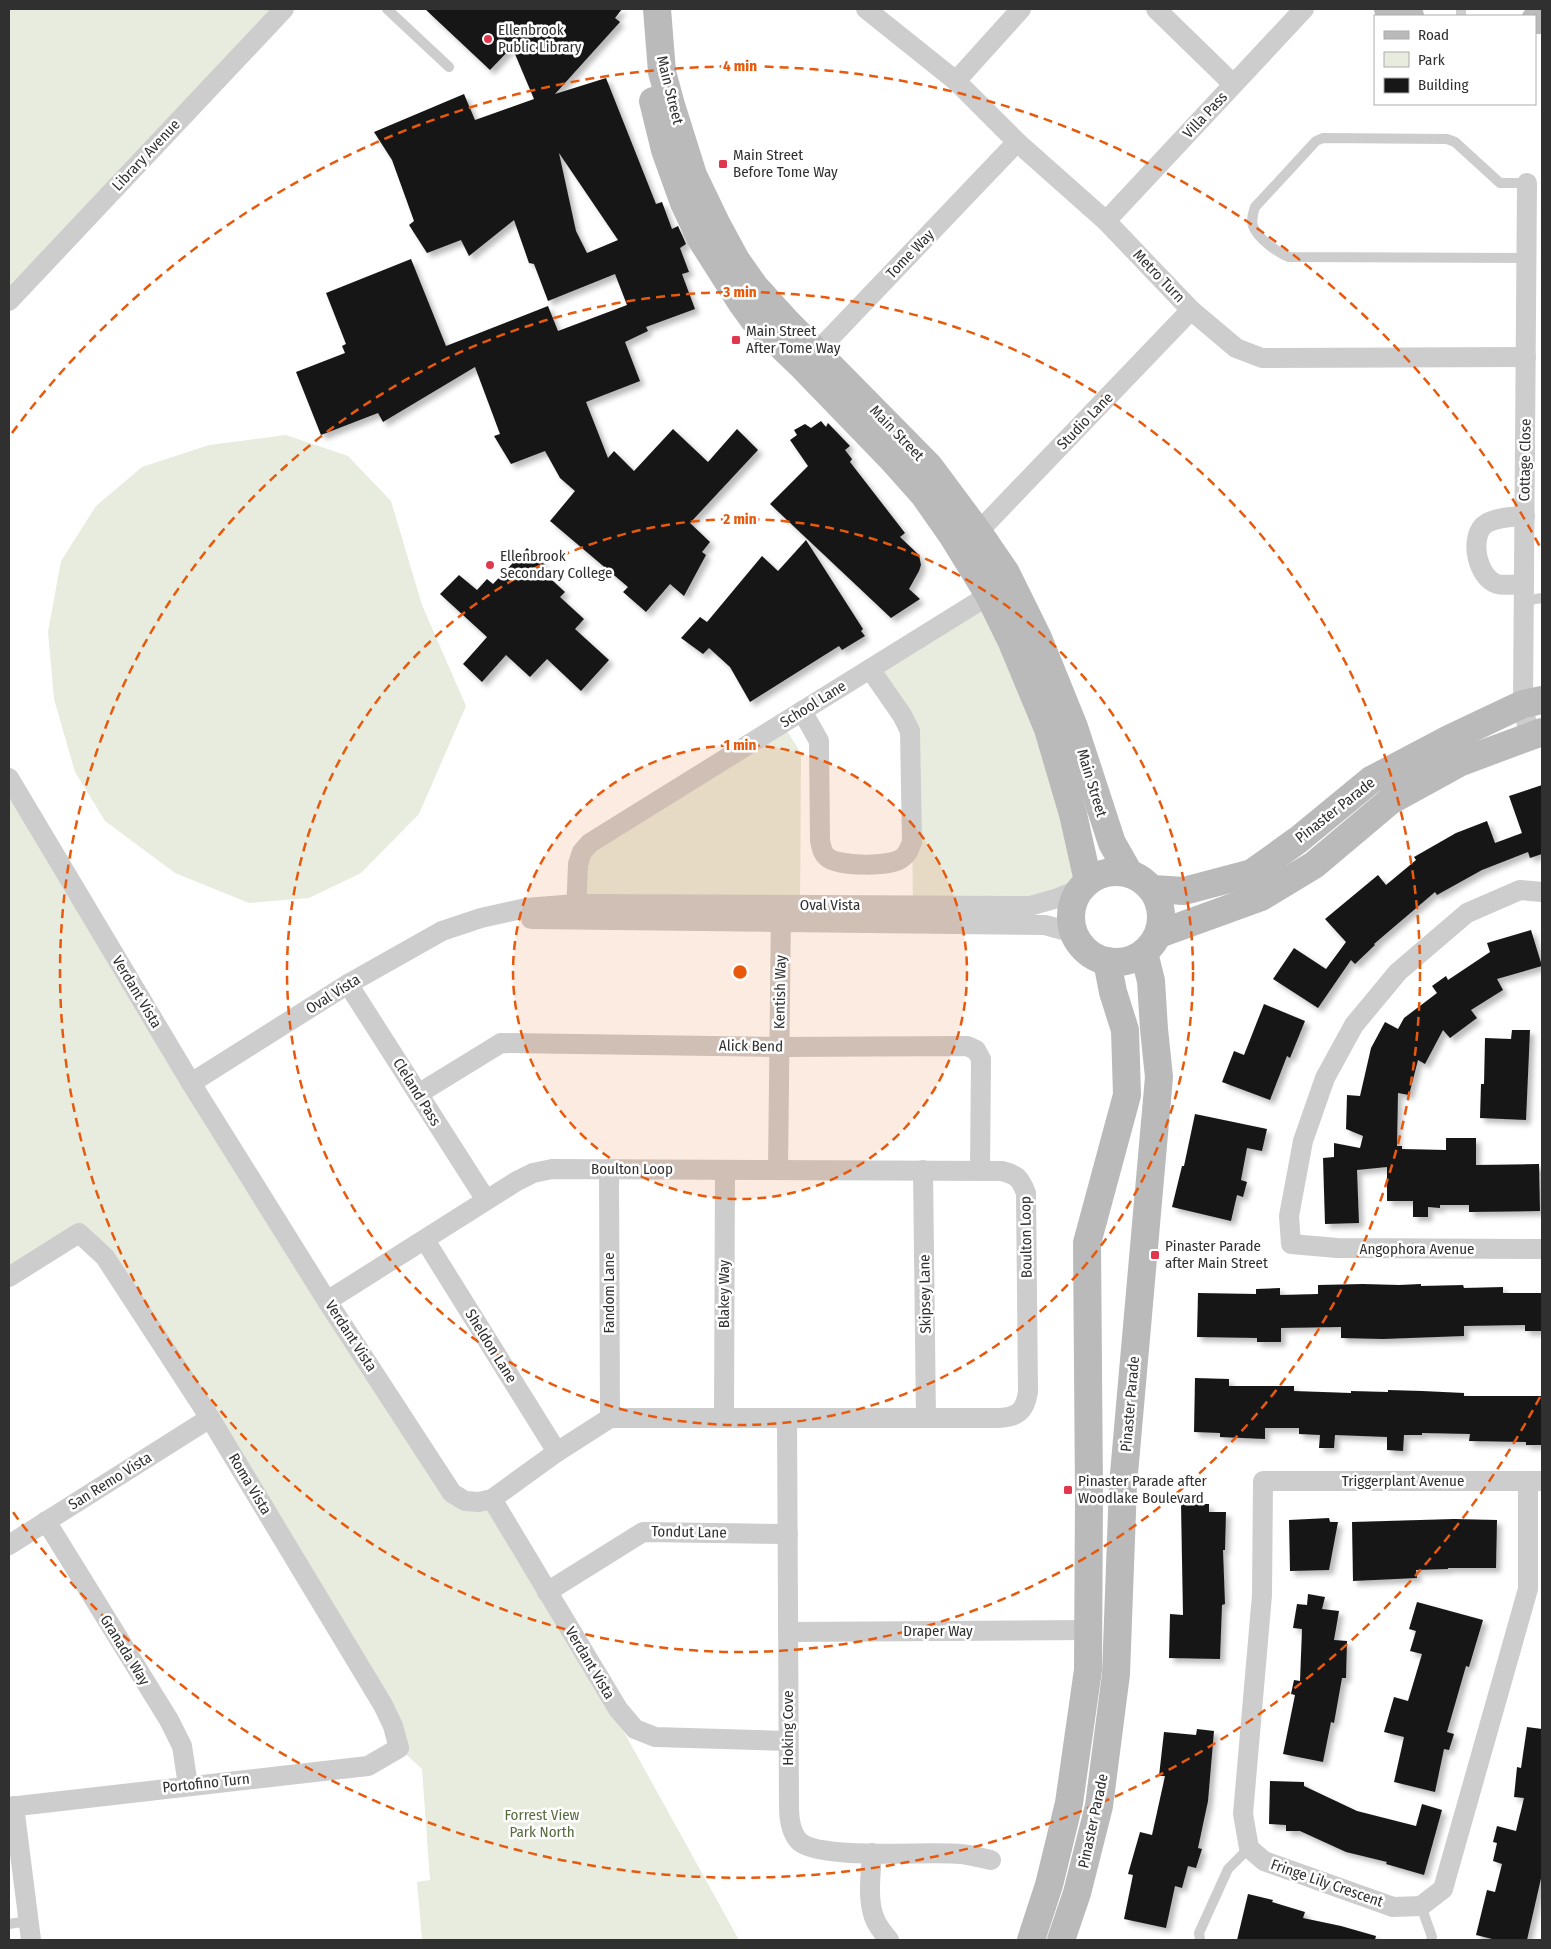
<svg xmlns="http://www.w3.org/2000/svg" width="1551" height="1949" font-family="'Fira Sans Condensed',sans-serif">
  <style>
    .green { fill: #e7ecde }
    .building { fill: #171717; fill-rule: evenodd; filter: url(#shadow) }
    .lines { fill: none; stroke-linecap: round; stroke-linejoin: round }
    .lane { stroke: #cdcdcd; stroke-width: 10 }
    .street { stroke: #cdcdcd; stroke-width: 20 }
    .secondary { stroke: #bababa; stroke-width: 28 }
    .ring { fill: none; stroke: #e8590c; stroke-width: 2.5; stroke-dasharray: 9 6 }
    .poi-dot { fill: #e1374e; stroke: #fff; stroke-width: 2 }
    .labels { text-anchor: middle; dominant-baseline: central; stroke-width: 5; stroke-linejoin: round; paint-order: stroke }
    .poi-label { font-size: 15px; fill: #303030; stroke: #fff; text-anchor: start }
    .street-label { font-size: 15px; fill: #303030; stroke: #fff }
    .park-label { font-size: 15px; fill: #566b3e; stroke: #fff }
    .centre { fill: #e8590c; stroke: #fff; stroke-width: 2.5 }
    .ring-label { font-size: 15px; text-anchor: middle; font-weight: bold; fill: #e8590c; stroke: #fff; stroke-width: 5; stroke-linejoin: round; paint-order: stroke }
  </style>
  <defs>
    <filter id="shadow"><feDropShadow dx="4.5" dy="4.5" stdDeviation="2.5" flood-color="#0004"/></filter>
  </defs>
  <rect width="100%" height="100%" fill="#fff"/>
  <g class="green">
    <path d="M9,9H284L9,301Z"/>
    <path d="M286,435L348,456L391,501L422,605L466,706L419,814L361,873L309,898L249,903L175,873L105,821L75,772L54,699L48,632L61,561L96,506L142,467L209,445Z"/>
    <path d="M989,595L1088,881L1058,898L913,905L911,742L870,669Z"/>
    <path d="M782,723L801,753L800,905L576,904L582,852Z"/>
    <path d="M9,778L452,1493L492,1499L541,1582L739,1940H422L417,1882L430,1880L422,1769L399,1748L383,1705L79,1233L9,1277Z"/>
  </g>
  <g class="building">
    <path d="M425,9H622L615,18L620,22L555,94L606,78L656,204L662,202L672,229L678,226L686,244L680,248L689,272L682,274L695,309L646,327L648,331L625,342L640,381L586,402L608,458L614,451L634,471L673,429L708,462L737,429L758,450L690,523L710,542L702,552L706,555L684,596L670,584L646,612L623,592L628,587L550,521L575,491L560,478L545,451L511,464L494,436L500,434L475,367L383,422L378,413L321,435L296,372L345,353L342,346L346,344L326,293L411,259L446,346L548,306L558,331L627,305L615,274L548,301L534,264L529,263L514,220L469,256L461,240L427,253L409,225L414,221L392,160L374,132L464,94L475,120L534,99L512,47L490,70ZM559,153L618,240L587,253L576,231Z"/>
    <path d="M821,421L826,427L828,423L850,446L845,450L852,459L850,462L905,533L900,537L919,555L921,565L919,571L909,589L920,599L891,618L770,504L808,466L790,440L797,435L794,430L805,424L811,428Z"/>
    <path d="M806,540L863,629L861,631L865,636L842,650L839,646L750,702L730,667L709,648L703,654L681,638L700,617L707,622L762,556L778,571Z"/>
    <path d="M527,548L545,565L541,570L565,592L560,597L584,619L575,629L609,660L581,691L547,659L530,677L506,655L482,682L463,664L487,637L440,594L459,575L477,590L487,579L493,584Z"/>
    <path d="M1542,785V854L1530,858L1528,852L1482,870L1437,895L1435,892L1374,944L1375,945L1355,964L1351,960L1318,1008L1273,979L1294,948L1326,969L1346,942L1325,919L1378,875L1386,885L1416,860L1414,857L1456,833L1487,821L1495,843L1522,833L1509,796Z"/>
    <path d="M1531,930L1542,966L1497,979L1503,990L1471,1010L1477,1018L1450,1038L1443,1030L1425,1064L1418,1060L1409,1095L1398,1093L1397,1146H1402V1149L1446,1150V1138H1476V1165L1539,1164L1540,1211L1469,1212V1205H1440V1208L1428,1207V1217H1413V1201H1387V1167L1357,1170L1359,1223L1325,1224L1323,1158L1334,1157V1143L1360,1148L1363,1136L1346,1129L1347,1095L1360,1096L1371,1048L1385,1022L1398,1029L1404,1018L1437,993L1432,986L1446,976L1448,980L1490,952L1487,943Z"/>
    <path d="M1264,1004L1305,1021L1290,1058L1287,1056L1270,1100L1222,1082L1234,1051L1244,1055Z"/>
    <path d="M1512,1030H1530L1526,1120L1480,1118L1481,1084H1484L1485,1038L1511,1039Z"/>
    <path d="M1195,1114L1267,1129L1262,1151L1247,1148L1241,1180L1247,1182L1243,1197L1237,1195L1231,1221L1172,1207L1182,1166H1184Z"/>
    <path d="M1363,1284L1399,1285L1421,1284V1286L1463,1285L1464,1288L1503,1287V1293H1542V1331H1525V1325L1464,1326V1336L1383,1339L1341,1338V1327L1281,1328V1342H1257V1338L1197,1337L1198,1293L1256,1294V1289L1280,1288V1295L1318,1294V1285Z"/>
    <path d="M1195,1378L1229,1379V1386H1294V1391L1351,1393V1391L1388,1392V1390L1422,1391L1464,1393V1396H1542V1445H1526V1442L1469,1441L1470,1434L1422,1433V1435H1404L1403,1451L1387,1450V1437L1335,1435L1334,1448H1319L1320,1435L1299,1434V1428H1265V1439L1220,1437V1433L1194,1432Z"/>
    <path d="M1181,1504H1209V1512H1226L1225,1550H1223L1225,1604L1222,1605L1220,1659L1169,1658L1170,1614L1183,1615Z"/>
    <path d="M1329,1518L1330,1522H1338L1329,1570L1290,1571L1289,1520Z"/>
    <path d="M1454,1519L1497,1520L1496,1568H1448V1569L1416,1570L1417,1578L1353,1581L1352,1522Z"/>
    <path d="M1308,1594L1325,1597L1322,1609L1339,1611L1334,1640L1347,1641L1346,1678H1342L1334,1723L1331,1722L1323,1762L1283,1754L1295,1695L1291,1694L1294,1680L1300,1681L1302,1629L1293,1628L1297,1604L1307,1605Z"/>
    <path d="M1417,1602L1483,1620L1469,1667L1466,1666L1447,1732L1454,1734L1449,1750L1444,1749L1435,1792L1394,1782L1404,1737L1384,1732L1394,1697L1408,1701L1422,1654L1410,1651L1416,1631L1409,1629Z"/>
    <path d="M1527,1727L1542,1729V1874L1527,1940H1496L1476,1935L1487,1890L1495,1892L1502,1864L1493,1861L1497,1843L1493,1842L1497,1826L1516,1831L1524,1798L1514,1797L1517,1767L1521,1768Z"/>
    <path d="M1197,1729L1214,1731L1208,1801L1198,1848L1202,1849L1196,1868L1188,1866L1182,1888L1175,1886L1166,1928L1124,1919L1133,1875L1128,1874L1140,1832L1152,1835L1165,1776H1159L1164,1732L1196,1735Z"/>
    <path d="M1270,1781L1304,1782V1786L1357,1811L1416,1826L1422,1804L1442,1810L1424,1875L1386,1864L1387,1862L1346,1852L1300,1831H1286V1825L1269,1824Z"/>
    <path d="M1248,1894L1273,1900L1272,1902L1305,1912L1303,1918L1341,1926L1376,1936L1375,1940H1237Z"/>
  </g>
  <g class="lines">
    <g class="lane">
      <path d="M387,9L449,67"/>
      <path d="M1461,9V16"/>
      <path d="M1527,258L1289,257C1278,253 1257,238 1253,226C1251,219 1253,213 1255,207L1316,141L1323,138L1447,139L1455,142L1500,183H1527"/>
      <path d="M1524,601L1542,598"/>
      <path d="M1421,1906L1432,1937L1431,1940"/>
      <path d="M9,1924L28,1921"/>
      <path d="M1200,1940L1199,1933L1228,1869L1249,1848"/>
    </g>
    <g class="street">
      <path d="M866,9L956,81L1017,142L1106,221L1191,310L1236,348L1262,358L1526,357"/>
      <path d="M1156,9L1233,84"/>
      <path d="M956,81L1021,9"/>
      <path d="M1527,183L1523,704L1529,736"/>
      <path d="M1106,221L1304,9"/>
      <path d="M9,301L284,9"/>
      <path d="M808,361L1017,142"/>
      <path d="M978,532L1191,310"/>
      <path d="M1524,584C1516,584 1504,586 1497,584C1477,577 1470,540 1483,526C1493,517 1512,517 1525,516"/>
      <path d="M802,711L819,741L820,840C821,846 822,853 827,857C838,867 891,867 902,858C908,854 909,849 912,842L910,731L902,715L870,669"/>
      <path d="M9,778L191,1083L327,1301L452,1493L465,1501L479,1502L492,1499L557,1452L610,1418H998C1017,1417 1025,1412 1028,1392L1026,1193C1020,1178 1017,1175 1002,1171L552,1169L533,1173L517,1181L327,1301"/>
      <path d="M1542,892L1520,890L1467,913L1398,972L1354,1025L1325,1078L1303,1141L1289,1216L1291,1244L1337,1248L1542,1249"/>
      <path d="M576,915L578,864L582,852L590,843L989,595"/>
      <path d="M531,919L1045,925L1074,933"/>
      <path d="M348,984L486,1200"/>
      <path d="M191,1083L348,984L442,931L481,918L526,908L576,904L1030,906L1058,898L1080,889"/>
      <path d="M418,1094L501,1043L779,1047L967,1046L976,1050L981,1059L980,1171"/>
      <path d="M609,1169L610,1418"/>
      <path d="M778,1170L781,909"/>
      <path d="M923,1170L926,1418"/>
      <path d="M425,1240L557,1452"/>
      <path d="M9,1277L79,1233L105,1257L210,1418L383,1705L393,1726L399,1748L368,1766L9,1807"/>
      <path d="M724,1418L725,1170"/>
      <path d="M787,1418L789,1806C789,1817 790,1833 800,1842C821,1860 929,1851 961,1854C971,1855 981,1858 991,1860"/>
      <path d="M1528,1481V1589L1443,1889L1421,1906L1393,1907L1264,1861L1249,1848L1243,1814L1262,1595L1263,1481H1542"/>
      <path d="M492,1499L618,1709L635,1729L655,1737L788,1741"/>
      <path d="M46,1521L169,1720L182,1746L188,1785"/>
      <path d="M9,1545L210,1418"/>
      <path d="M547,1592L643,1532L788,1534"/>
      <path d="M788,1632L1088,1630"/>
      <path d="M14,1806L31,1940"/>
      <path d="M872,1853C871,1873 867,1898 874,1917C877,1926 883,1933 889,1940"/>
    </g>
    <g class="secondary">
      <path d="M657,9L662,72L671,105L693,175L717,225L736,260L755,287L785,320L929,466L978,532L1006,573L1038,638L1074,727L1112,843L1129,873"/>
      <path d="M1388,9L1410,16"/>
      <path d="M1535,20H1542"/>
      <path d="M653,101L665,150L684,203L701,239L741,302L754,320L803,367L891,458L924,495L952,535L989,595L1011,640L1048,729L1073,814L1088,881"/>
      <circle cx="1116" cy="917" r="45"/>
      <path d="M1153,889L1184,891L1252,873L1298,840L1371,780L1449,739L1523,704L1542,700"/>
      <path d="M1159,934L1261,897L1314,865L1390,801L1461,762L1542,732"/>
      <path d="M1031,1940L1049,1885L1069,1803L1088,1670L1089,1494L1087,1243L1127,1095L1125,1030L1113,992L1107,961"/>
      <path d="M1061,1940L1077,1893L1099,1806L1116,1674L1123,1485L1159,1077L1154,1029L1151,981L1144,953"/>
    </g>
  </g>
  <circle cx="740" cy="972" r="227" fill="#e8590c" fill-opacity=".12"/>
  <g class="ring">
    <circle cx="740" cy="972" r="227"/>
    <circle cx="740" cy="972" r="453"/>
    <circle cx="740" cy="972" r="680"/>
    <path d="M1540 1397A906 906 0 0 1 12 1511M12 433A906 906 0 0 1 1540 547"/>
  </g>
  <g class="poi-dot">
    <circle cx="488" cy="39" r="5"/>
    <rect x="718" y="159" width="10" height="10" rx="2.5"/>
    <rect x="731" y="335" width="10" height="10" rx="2.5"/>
    <circle cx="490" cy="565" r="5"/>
    <rect x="1150" y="1250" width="10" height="10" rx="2.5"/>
    <rect x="1063" y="1485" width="10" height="10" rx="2.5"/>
  </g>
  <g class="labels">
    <g class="poi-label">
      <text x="498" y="30">Ellenbrook<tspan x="498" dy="17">Public Library</tspan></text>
      <text x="733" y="155">Main Street<tspan x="733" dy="17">Before Tome Way</tspan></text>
      <text x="746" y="331">Main Street<tspan x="746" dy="17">After Tome Way</tspan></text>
      <text x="500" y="556">Ellenbrook<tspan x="500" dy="17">Secondary College</tspan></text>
      <text x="1165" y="1246">Pinaster Parade<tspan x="1165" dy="17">after Main Street</tspan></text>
      <text x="1078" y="1481">Pinaster Parade after<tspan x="1078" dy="17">Woodlake Boulevard</tspan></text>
    </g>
    <g class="street-label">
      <text transform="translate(670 90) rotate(76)">Main Street</text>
      <text transform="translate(1205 115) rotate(-47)">Villa Pass</text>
      <text transform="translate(146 155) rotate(-47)">Library Avenue</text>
      <text transform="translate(910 254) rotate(-46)">Tome Way</text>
      <text transform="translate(1159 276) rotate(46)">Metro Turn</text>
      <text transform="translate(1085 421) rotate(-46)">Studio Lane</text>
      <text transform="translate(897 433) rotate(46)">Main Street</text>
      <text transform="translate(1525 460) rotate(-89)">Cottage Close</text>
      <text transform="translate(813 704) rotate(-32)">School Lane</text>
      <text transform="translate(1092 783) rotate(73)">Main Street</text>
      <text transform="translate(1335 810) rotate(-38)">Pinaster Parade</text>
      <text x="830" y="905">Oval Vista</text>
      <text transform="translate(137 992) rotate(59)">Verdant Vista</text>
      <text transform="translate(780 992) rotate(-89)">Kentish Way</text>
      <text transform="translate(333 994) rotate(-32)">Oval Vista</text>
      <text transform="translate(751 1046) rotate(1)">Alick Bend</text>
      <text transform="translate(417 1092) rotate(58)">Cleland Pass</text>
      <text x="632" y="1169">Boulton Loop</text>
      <text transform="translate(1026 1237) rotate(-91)">Boulton Loop</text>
      <text x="1417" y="1249">Angophora Avenue</text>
      <text transform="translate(609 1293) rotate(-90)">Fandom Lane</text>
      <text transform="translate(724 1294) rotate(-90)">Blakey Way</text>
      <text transform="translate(925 1294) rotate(-91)">Skipsey Lane</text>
      <text transform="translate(351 1336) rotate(57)">Verdant Vista</text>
      <text transform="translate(491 1346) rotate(58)">Sheldon Lane</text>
      <text transform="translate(1130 1404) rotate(-85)">Pinaster Parade</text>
      <text transform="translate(110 1481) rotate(-32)">San Remo Vista</text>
      <text x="1403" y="1481">Triggerplant Avenue</text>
      <text transform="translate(250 1484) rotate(59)">Roma Vista</text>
      <text transform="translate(689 1532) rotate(1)">Tondut Lane</text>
      <text x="938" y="1631">Draper Way</text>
      <text transform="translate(125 1650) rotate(58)">Granada Way</text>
      <text transform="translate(590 1663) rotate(59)">Verdant Vista</text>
      <text transform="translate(788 1728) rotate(-90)">Hoking Cove</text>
      <text transform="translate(206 1783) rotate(-6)">Portofino Turn</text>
      <text transform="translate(1093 1821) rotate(-78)">Pinaster Parade</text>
      <text transform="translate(1327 1883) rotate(19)">Fringe Lily Crescent</text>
    </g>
    <g class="park-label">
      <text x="542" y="1815">Forrest View<tspan x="542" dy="17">Park North</tspan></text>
    </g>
  </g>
  <circle cx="740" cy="972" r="8" class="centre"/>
  <g class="ring-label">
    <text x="740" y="71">4 min</text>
    <text x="740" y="297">3 min</text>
    <text x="740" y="524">2 min</text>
    <text x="740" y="750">1 min</text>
  </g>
  <rect width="1551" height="1949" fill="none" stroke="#303030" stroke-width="20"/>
  <rect x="1374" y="15" width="162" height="90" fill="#ffffff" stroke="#acacac"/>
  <rect x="1384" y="31" width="25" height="8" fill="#bababa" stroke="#acacac"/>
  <text x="1418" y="40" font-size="15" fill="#303030">Road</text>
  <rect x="1384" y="52" width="25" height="15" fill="#e7ecde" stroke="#acacac"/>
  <text x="1418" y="65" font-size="15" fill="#303030">Park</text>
  <rect x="1384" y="78" width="25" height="15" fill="#171717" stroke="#acacac"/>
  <text x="1418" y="90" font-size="15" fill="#303030">Building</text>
</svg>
